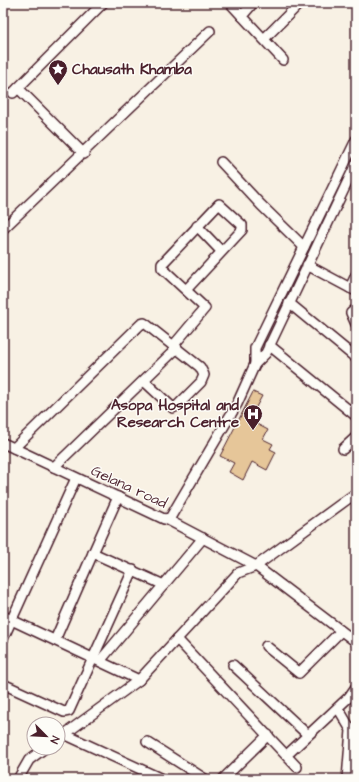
<svg xmlns="http://www.w3.org/2000/svg" width="359" height="782" font-family="'Architects Daughter',sans-serif">
  <style>
    .building { fill: #e6c699; stroke: #4a1f2b }
    .lines { fill: none; stroke-linecap: round; stroke-linejoin: round }
    .minor-casing { stroke: #4a1f2b; stroke-width: 12 }
    .minor { stroke: #fdfcf7; stroke-width: 9 }
    .labels { text-anchor: middle; dominant-baseline: central; stroke-width: 3; stroke-linejoin: round; paint-order: stroke }
    .poi-label { font-size: 15px; font-weight: bold; fill: #4a1f2b; stroke: #fdfcf7; text-anchor: start }
    .street-label { font-size: 15px; fill: #4a1f2b; stroke: #fdfcf7 }
  </style>
  <rect width="100%" height="100%" fill="#f8f1e4"/>
  <filter id="ink" filterUnits="userSpaceOnUse"><feTurbulence type="fractalNoise" baseFrequency=".025" numOctaves="2"/><feDisplacementMap in="SourceGraphic" scale="8" xChannelSelector="R" yChannelSelector="G"/><feConvolveMatrix kernelMatrix="1 2 1 2 8 2 1 2 1" color-interpolation-filters="sRGB"/></filter>
  <g filter="url(#ink)">
    <path class="building" d="M253,392L262,396L249,420L268,430L263,439L273,444L270,449L276,452L267,470L252,462L243,480L229,472L234,463L220,456Z"/>
    <g class="lines">
      <g class="minor-casing">
        <g id="minor">
          <path d="M230,3L283,60"/>
          <path d="M242,16L253,3"/>
          <path d="M264,39L300,3"/>
          <path d="M18,88L84,154"/>
          <path d="M13,93L103,3"/>
          <path d="M221,162L261,205L304,247"/>
          <path d="M197,226L221,251"/>
          <path d="M3,229L210,31"/>
          <path d="M307,265L350,288"/>
          <path d="M356,275L350,288L356,291"/>
          <path d="M289,303L356,358"/>
          <path d="M356,309L351,313L356,324"/>
          <path d="M269,345L356,416"/>
          <path d="M173,346L205,308L162,268V264L219,204L242,225V230L186,290"/>
          <path d="M255,364V348L356,140"/>
          <path d="M3,443L164,519L170,518L237,404L255,364L266,353L356,164"/>
          <path d="M14,448L141,324L144,323L147,325L200,367L204,375L201,382L177,406L173,408L144,381"/>
          <path d="M343,449L356,437"/>
          <path d="M54,467L177,348"/>
          <path d="M168,520L256,566L356,642"/>
          <path d="M93,553L118,497"/>
          <path d="M3,616L139,680"/>
          <path d="M3,639L76,478"/>
          <path d="M177,639L297,767"/>
          <path d="M55,640L93,553L164,585"/>
          <path d="M266,646L299,673L341,631"/>
          <path d="M100,661L203,538"/>
          <path d="M233,665L308,735"/>
          <path d="M3,684L64,712L69,711L133,570"/>
          <path d="M341,713L351,730L347,779"/>
          <path d="M64,734L162,779"/>
          <path d="M58,739L139,680L238,573L256,566L356,493"/>
          <path d="M147,742L205,779"/>
          <path d="M290,752L349,697L356,687"/>
          <path d="M18,779L29,760L45,748"/>
          <path d="M223,779L268,735"/>
        </g>
      </g>
      <use href="#minor" class="minor"/>
    </g>
  </g>
  <defs>
    <g id="sight-pin" transform="scale(1)"><path d="M0 17L-7.5 6A9.5 9.5 0 1 1 7.5 6Z" fill="#4a1f2b" stroke="#fdfcf7"/><path d="M0-6L1.8-2.2L6-1.7L2.9 1.2L3.7 5.4L0 3.3L-3.7 5.4L-2.9 1.2L-6-1.7L-1.8-2.2Z" fill="#fff"/></g>
    <g id="hospital-pin" transform="scale(1)"><path d="M0 17L-7.5 6A9.5 9.5 0 1 1 7.5 6Z" fill="#4a1f2b" stroke="#fdfcf7"/><path d="M-5-5h3v3.5h4V-5h3V5h-3V1.5h-4V5h-3Z" fill="#fff"/></g>
  </defs>
  <g fill-rule="evenodd">
    <use href="#sight-pin" x="58" y="69"/>
    <use href="#hospital-pin" x="253" y="414"/>
  </g>
  <g class="labels">
    <g class="poi-label">
      <text x="72" y="69">Chausath Khamba</text>
      <text x="239" y="405" text-anchor="end">Asopa Hospital and<tspan x="239" dy="17">Research Centre</tspan></text>
    </g>
    <g class="street-label">
      <text transform="translate(129 487) rotate(25)">Gelana road</text>
    </g>
  </g>
  <rect width="359" height="782" fill="none" stroke="#fdfcf7" stroke-width="16"/>
  <rect x="8" y="8" width="343" height="766" fill="none" stroke="#4a1f2b" stroke-width="1.5" filter="url(#ink)"/>
  <g transform="translate(46 736) rotate(114)"><circle r="19" fill="#fdfcf7" stroke="#b5a4a5"/>
  <path d="M0-3L7 15L0 10L-7 15Z" fill="#4a1f2b"/>
  <text y="-6" font-size="11" font-weight="bold" text-anchor="middle" fill="#4a1f2b">N</text>
  </g>
</svg>
